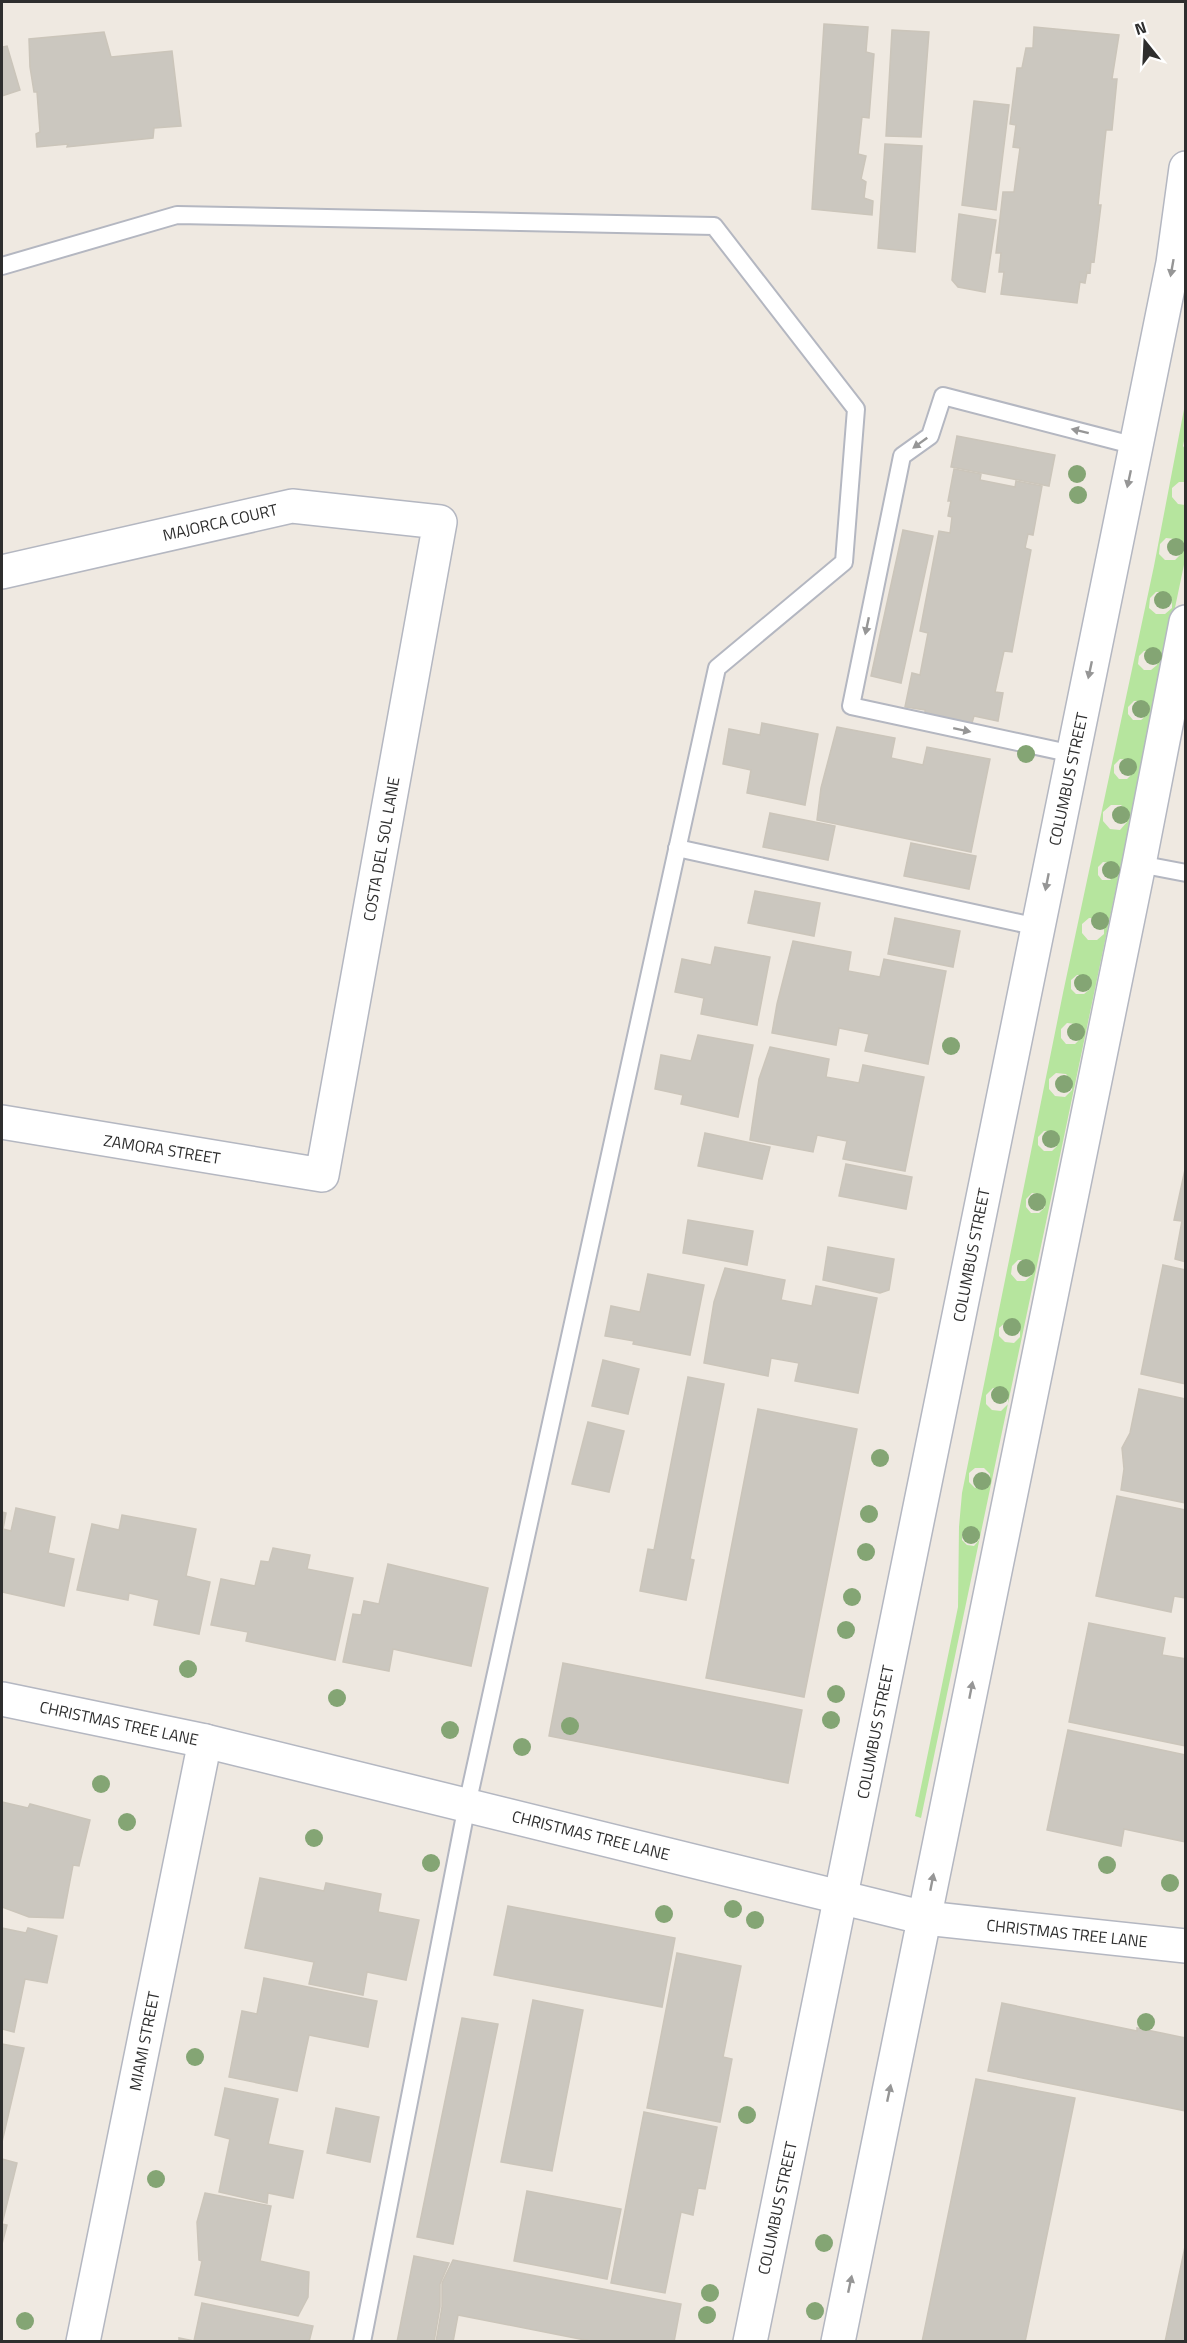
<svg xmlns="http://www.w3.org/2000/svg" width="1187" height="2343" font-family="'Titillium Web',sans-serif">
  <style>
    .green { fill: #b6e59e; fill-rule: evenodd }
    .building { fill: #cbc7bf; stroke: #cbc5ba; stroke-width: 1.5 }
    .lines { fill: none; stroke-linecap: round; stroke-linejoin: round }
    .lane-casing { stroke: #b4b7c1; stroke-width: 20 }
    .street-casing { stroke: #b4b7c1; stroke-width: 36 }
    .secondary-casing { stroke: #b4b7c1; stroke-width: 36 }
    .lane { stroke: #fff; stroke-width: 16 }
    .street { stroke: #fff; stroke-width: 33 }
    .secondary { stroke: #fff; stroke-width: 33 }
    .tree { fill: #84a574 }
    .oneway { fill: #969696 }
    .labels { text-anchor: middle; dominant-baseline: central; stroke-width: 4.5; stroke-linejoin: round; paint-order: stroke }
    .street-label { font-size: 16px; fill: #2e2e2e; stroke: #fff }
  </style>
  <rect width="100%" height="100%" fill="#efe9e1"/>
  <path class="green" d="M1185,404V436L1183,446L1185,449V482H1179L1172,488V497L1178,504L1185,505V560L921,1818L915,1816L958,1607L959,1527L962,1493L1063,993L1154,566ZM1166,538L1175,539L1181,545V554L1175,560H1165L1159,554L1160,544ZM1156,592H1165L1172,599V608L1165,614H1156L1149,608L1150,598ZM1144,651H1152L1158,657L1157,665L1151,670H1144L1138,664L1139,656ZM1134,701H1142L1147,707V715L1141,720H1133L1128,714V707ZM1120,759L1128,760L1133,765V773L1127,779H1119L1114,773V765ZM1111,805H1121L1128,813L1127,822L1120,830L1110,829L1103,821V812ZM1103,862L1111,863L1116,868L1115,875L1110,880H1102L1098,875V867ZM1089,918H1098L1104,925V934L1097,940H1088L1082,933V924ZM1077,975H1085L1090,981V989L1084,994H1076L1071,989V980ZM1067,1023L1076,1024L1081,1030V1038L1075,1044H1066L1061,1038V1029ZM1056,1073L1066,1074L1072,1081V1090L1065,1097L1055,1096L1049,1089V1079ZM1044,1131L1052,1132L1058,1138L1057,1146L1052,1151H1044L1038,1145V1137ZM1032,1193L1040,1194L1045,1199V1207L1039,1213H1031L1026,1207V1199ZM1018,1260H1026L1032,1267V1275L1025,1281H1017L1011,1274L1012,1266ZM1006,1322H1014L1020,1328V1337L1014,1343L1005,1342L999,1336V1328ZM993,1388L1002,1389L1008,1396V1404L1001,1411L992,1410L986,1404V1395ZM975,1468H984L990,1474L989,1483L983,1488H975L969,1482V1473ZM968,1529H975L979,1534V1540L974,1546L967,1545L962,1540V1533Z"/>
  <g class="building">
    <path d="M824,24L868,27L866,52L874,54L869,118L862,117L858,154L866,156L861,179L866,182L864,198L873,201L872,215L812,209Z"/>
    <path d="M1034,27L1119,35L1112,79H1117L1112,130H1106L1098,205H1101L1094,262L1091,261L1090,273L1087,272L1085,283L1080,282L1077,303L1001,294L1004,272H999L1001,253H996L1003,192H1014L1020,148L1013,147L1016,125L1010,124L1017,68H1022L1026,48H1033Z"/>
    <path d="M892,30L929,32L921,137L886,136Z"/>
    <path d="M104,32L111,57L172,51L181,126L154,128L153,138L67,147L68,144L37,147L36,134L40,132L37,92H34L30,67L29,39Z"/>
    <path d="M7,46L20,90L2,96V47Z"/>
    <path d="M974,101L1009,105L996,210L962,205Z"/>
    <path d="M885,144L922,146L915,252L878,248Z"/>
    <path d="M959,214L996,220L985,292L958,287L952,280Z"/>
    <path d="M957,436L1055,455L1049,486L951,467Z"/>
    <path d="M954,469L981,474L980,480L1015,487L1016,481L1042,486L1033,535L1028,534L1025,548L1031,550L1012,652L1004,651L995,692L1003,693L998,721L974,716L972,723L925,714V710L905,707L912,673L920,675L928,633L920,631L939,531L950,533L952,517L948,516L951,501H948Z"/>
    <path d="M903,530L933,536L901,683L871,676Z"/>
    <path d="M762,723L818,734L805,805L747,793L751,770L723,764L729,729L760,735Z"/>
    <path d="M837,727L895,738L891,758L923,765L927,747L990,759L971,852L817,820L821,788Z"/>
    <path d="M770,813L835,826L828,860L763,847Z"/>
    <path d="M911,843L976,856L969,889L904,876Z"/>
    <path d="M755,891L820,903L814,936L748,923Z"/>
    <path d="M895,918L960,931L953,967L888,954Z"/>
    <path d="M793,941L851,952L848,971L880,977L884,959L946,971L928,1064L865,1051L869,1034L839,1028L836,1045L772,1033L777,1004Z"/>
    <path d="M715,947L770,957L757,1025L701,1014L704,998L675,992L682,959L711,965Z"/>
    <path d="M698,1035L753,1045L738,1117L681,1104L683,1095L655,1089L661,1055L691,1061Z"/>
    <path d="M770,1047L829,1059L826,1077L859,1083L863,1065L924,1077L905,1171L843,1159L847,1141L817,1135L813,1152L750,1140L759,1079Z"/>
    <path d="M705,1133L770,1147L762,1179L698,1166Z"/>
    <path d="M846,1164L912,1177L906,1209L839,1196Z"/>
    <path d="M1186,1165V1262L1175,1259L1182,1221L1174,1220Z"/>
    <path d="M688,1220L753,1231L747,1265L683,1253Z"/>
    <path d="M828,1247L894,1259L889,1290L880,1293L823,1280Z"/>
    <path d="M1163,1265L1186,1270V1384L1141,1374Z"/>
    <path d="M725,1268L785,1280L781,1300L812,1306L816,1286L877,1298L858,1393L795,1381L799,1363L771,1358L768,1376L704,1363L714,1302Z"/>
    <path d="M648,1274L704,1285L690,1355L633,1344L634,1341L605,1336L611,1306L640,1312Z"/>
    <path d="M603,1360L639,1369L628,1414L592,1406Z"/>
    <path d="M688,1377L724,1384L690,1559L694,1560L686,1600L640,1591L648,1549L654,1550Z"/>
    <path d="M1139,1389L1186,1399V1503L1121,1490L1124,1469L1122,1448L1130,1433Z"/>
    <path d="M758,1409L857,1429L804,1697L706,1678Z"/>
    <path d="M588,1422L624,1431L609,1492L572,1484Z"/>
    <path d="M1117,1496L1186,1510V1598L1174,1596L1171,1612L1096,1596Z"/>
    <path d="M16,1508L55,1517L48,1553L74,1559L64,1606L2,1592V1512L6,1513L3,1529L11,1531Z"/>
    <path d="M122,1515L196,1529L186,1576L210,1582L199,1634L154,1625L159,1600L129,1593L128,1600L77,1590L92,1524L119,1530Z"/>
    <path d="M273,1548L310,1555L307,1569L353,1578L335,1660L246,1641L248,1632L211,1625L221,1579L255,1586L261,1561L269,1562Z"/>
    <path d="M388,1564L488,1588L471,1666L393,1649L389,1671L343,1662L353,1614L361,1615L364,1601L379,1604Z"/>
    <path d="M1089,1623L1165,1638L1162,1655L1186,1659V1746L1069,1722Z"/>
    <path d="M563,1663L802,1710L788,1783L549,1736Z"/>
    <path d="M1068,1730L1186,1755V1842L1124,1829L1121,1846L1047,1830Z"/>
    <path d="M2,1802L28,1808L30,1804L90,1820L79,1866L73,1865L63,1918L29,1917L2,1907Z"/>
    <path d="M260,1878L324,1891L326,1883L381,1894L378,1912L419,1920L406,1980L367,1972L363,1995L309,1984L314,1962L245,1948Z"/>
    <path d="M508,1906L675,1938L662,2007L494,1975Z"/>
    <path d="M2,1928L26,1933L28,1928L57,1936L47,1983L25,1979L14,2032L2,2029Z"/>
    <path d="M677,1953L741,1966L723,2057L732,2059L720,2122L647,2108Z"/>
    <path d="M264,1978L377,2001L368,2047L309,2035L297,2091L229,2077L242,2011L257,2014Z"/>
    <path d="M533,2000L583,2010L552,2171L501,2162Z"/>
    <path d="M1002,2003L1137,2031V2028L1186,2038V2111L988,2071Z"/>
    <path d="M462,2018L498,2024L453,2244L417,2237Z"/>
    <path d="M2,2044L24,2048L2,2142Z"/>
    <path d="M976,2079L1075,2098L1025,2342H922Z"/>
    <path d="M225,2088L278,2099L268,2144L303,2151L293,2198L268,2193L267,2203L219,2192L230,2139L215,2135Z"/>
    <path d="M336,2108L379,2117L370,2162L327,2153Z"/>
    <path d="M644,2112L717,2127L705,2189L698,2188L693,2215L681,2212L665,2293L611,2283Z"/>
    <path d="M2,2159L17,2163L2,2224L7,2225L2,2244Z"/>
    <path d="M527,2191L621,2209L607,2279L514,2261Z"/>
    <path d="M205,2193L271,2206L260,2261L309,2272L308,2297L298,2316L195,2295L202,2261L199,2260L197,2222Z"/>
    <path d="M1186,2242V2342H1165Z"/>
    <path d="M414,2256L449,2263L440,2284V2307L434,2342H397Z"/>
    <path d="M453,2260L681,2304L674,2342H595L458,2315L453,2342H436L442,2307V2283Z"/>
    <path d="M202,2303L313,2326L309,2342H179V2338L194,2341Z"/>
  </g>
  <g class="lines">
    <g class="lane-casing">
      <g id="lane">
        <path d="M2,266L177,215L714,226L856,409L844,562L717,668L467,1805L362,2342"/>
        <path d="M1073,754L851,706L902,456L930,436L943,396L1136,446"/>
        <path d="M677,848L1038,927"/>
        <path d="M1139,864L1186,873"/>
      </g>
    </g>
    <g class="street-casing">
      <g id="street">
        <path d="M2,572L292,506L440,522L322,1175L2,1122"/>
        <path d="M83,2342L205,1741"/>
      </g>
    </g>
    <g class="secondary-casing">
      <g id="secondary">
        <path d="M2,1699L205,1741L925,1918L1186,1946"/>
        <path d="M750,2342L1136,446L1173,263L1186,168"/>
        <path d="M838,2342L1139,864L1186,622"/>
      </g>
    </g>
    <use href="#lane" class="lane"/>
    <use href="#street" class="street"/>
    <use href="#secondary" class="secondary"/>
  </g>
  <g class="tree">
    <circle cx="1077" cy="474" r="9"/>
    <circle cx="1078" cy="495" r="9"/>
    <circle cx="1176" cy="547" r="9"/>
    <circle cx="1163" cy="600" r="9"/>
    <circle cx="1153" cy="656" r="9"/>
    <circle cx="1141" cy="709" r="9"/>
    <circle cx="1026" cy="754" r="9"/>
    <circle cx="1128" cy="767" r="9"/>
    <circle cx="1121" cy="815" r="9"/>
    <circle cx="1111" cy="870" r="9"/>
    <circle cx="1100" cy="921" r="9"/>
    <circle cx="1083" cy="983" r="9"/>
    <circle cx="1076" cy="1032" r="9"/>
    <circle cx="951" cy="1046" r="9"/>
    <circle cx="1064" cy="1084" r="9"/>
    <circle cx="1051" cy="1139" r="9"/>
    <circle cx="1037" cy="1202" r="9"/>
    <circle cx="1026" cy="1268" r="9"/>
    <circle cx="1012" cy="1327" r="9"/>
    <circle cx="1000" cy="1395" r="9"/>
    <circle cx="880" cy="1458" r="9"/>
    <circle cx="982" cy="1481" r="9"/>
    <circle cx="869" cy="1514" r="9"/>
    <circle cx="971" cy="1535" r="9"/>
    <circle cx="866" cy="1552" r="9"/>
    <circle cx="852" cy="1597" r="9"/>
    <circle cx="846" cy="1630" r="9"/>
    <circle cx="188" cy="1669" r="9"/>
    <circle cx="836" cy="1694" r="9"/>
    <circle cx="337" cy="1698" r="9"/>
    <circle cx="831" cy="1720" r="9"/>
    <circle cx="570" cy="1726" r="9"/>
    <circle cx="450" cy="1730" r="9"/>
    <circle cx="522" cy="1747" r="9"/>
    <circle cx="101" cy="1784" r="9"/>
    <circle cx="127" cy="1822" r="9"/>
    <circle cx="314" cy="1838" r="9"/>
    <circle cx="431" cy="1863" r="9"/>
    <circle cx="1107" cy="1865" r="9"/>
    <circle cx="1170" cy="1883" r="9"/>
    <circle cx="733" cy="1909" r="9"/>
    <circle cx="664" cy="1914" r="9"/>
    <circle cx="755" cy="1920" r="9"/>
    <circle cx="1146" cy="2022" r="9"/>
    <circle cx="195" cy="2057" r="9"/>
    <circle cx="747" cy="2115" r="9"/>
    <circle cx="156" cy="2179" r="9"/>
    <circle cx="824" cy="2243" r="9"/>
    <circle cx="710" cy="2293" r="9"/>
    <circle cx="815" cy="2311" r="9"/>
    <circle cx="707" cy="2315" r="9"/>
    <circle cx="25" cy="2321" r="9"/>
  </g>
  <defs><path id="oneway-solid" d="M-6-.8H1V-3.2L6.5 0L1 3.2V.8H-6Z" transform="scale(1.5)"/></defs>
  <g class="oneway">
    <use href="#oneway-solid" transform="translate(1172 268) rotate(100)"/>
    <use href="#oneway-solid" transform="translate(1080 431) rotate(-166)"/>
    <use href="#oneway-solid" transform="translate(920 443) rotate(144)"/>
    <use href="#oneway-solid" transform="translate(1129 479) rotate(102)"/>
    <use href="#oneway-solid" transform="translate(867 626) rotate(102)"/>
    <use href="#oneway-solid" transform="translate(1090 670) rotate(102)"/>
    <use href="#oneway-solid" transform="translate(962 730) rotate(12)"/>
    <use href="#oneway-solid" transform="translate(1047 882) rotate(101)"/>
    <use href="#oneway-solid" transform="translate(971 1690) rotate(-79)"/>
    <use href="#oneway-solid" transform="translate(932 1882) rotate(-79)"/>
    <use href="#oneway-solid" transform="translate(889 2093) rotate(-78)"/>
    <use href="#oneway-solid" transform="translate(850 2284) rotate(-78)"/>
  </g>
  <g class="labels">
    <g class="street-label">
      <text transform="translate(220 522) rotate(-13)">MAJORCA COURT</text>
      <text transform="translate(1068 779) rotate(-78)">COLUMBUS STREET</text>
      <text transform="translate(381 849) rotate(-80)">COSTA DEL SOL LANE</text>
      <text transform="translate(162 1149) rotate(9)">ZAMORA STREET</text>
      <text transform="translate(971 1255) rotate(-79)">COLUMBUS STREET</text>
      <text transform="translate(119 1723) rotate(12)">CHRISTMAS TREE LANE</text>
      <text transform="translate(875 1732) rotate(-79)">COLUMBUS STREET</text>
      <text transform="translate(591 1835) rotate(14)">CHRISTMAS TREE LANE</text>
      <text transform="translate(1067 1933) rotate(6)">CHRISTMAS TREE LANE</text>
      <text transform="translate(144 2041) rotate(-79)">MIAMI STREET</text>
      <text transform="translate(777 2208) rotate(-78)">COLUMBUS STREET</text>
    </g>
  </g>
  <rect width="1187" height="2343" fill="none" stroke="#2e2e2e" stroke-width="6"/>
  <g transform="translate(1145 42) rotate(342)" stroke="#ffffff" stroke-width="4.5" paint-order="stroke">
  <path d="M0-4.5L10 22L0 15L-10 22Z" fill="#2e2e2e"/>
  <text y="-9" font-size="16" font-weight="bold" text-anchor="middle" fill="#2e2e2e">N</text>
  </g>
</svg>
